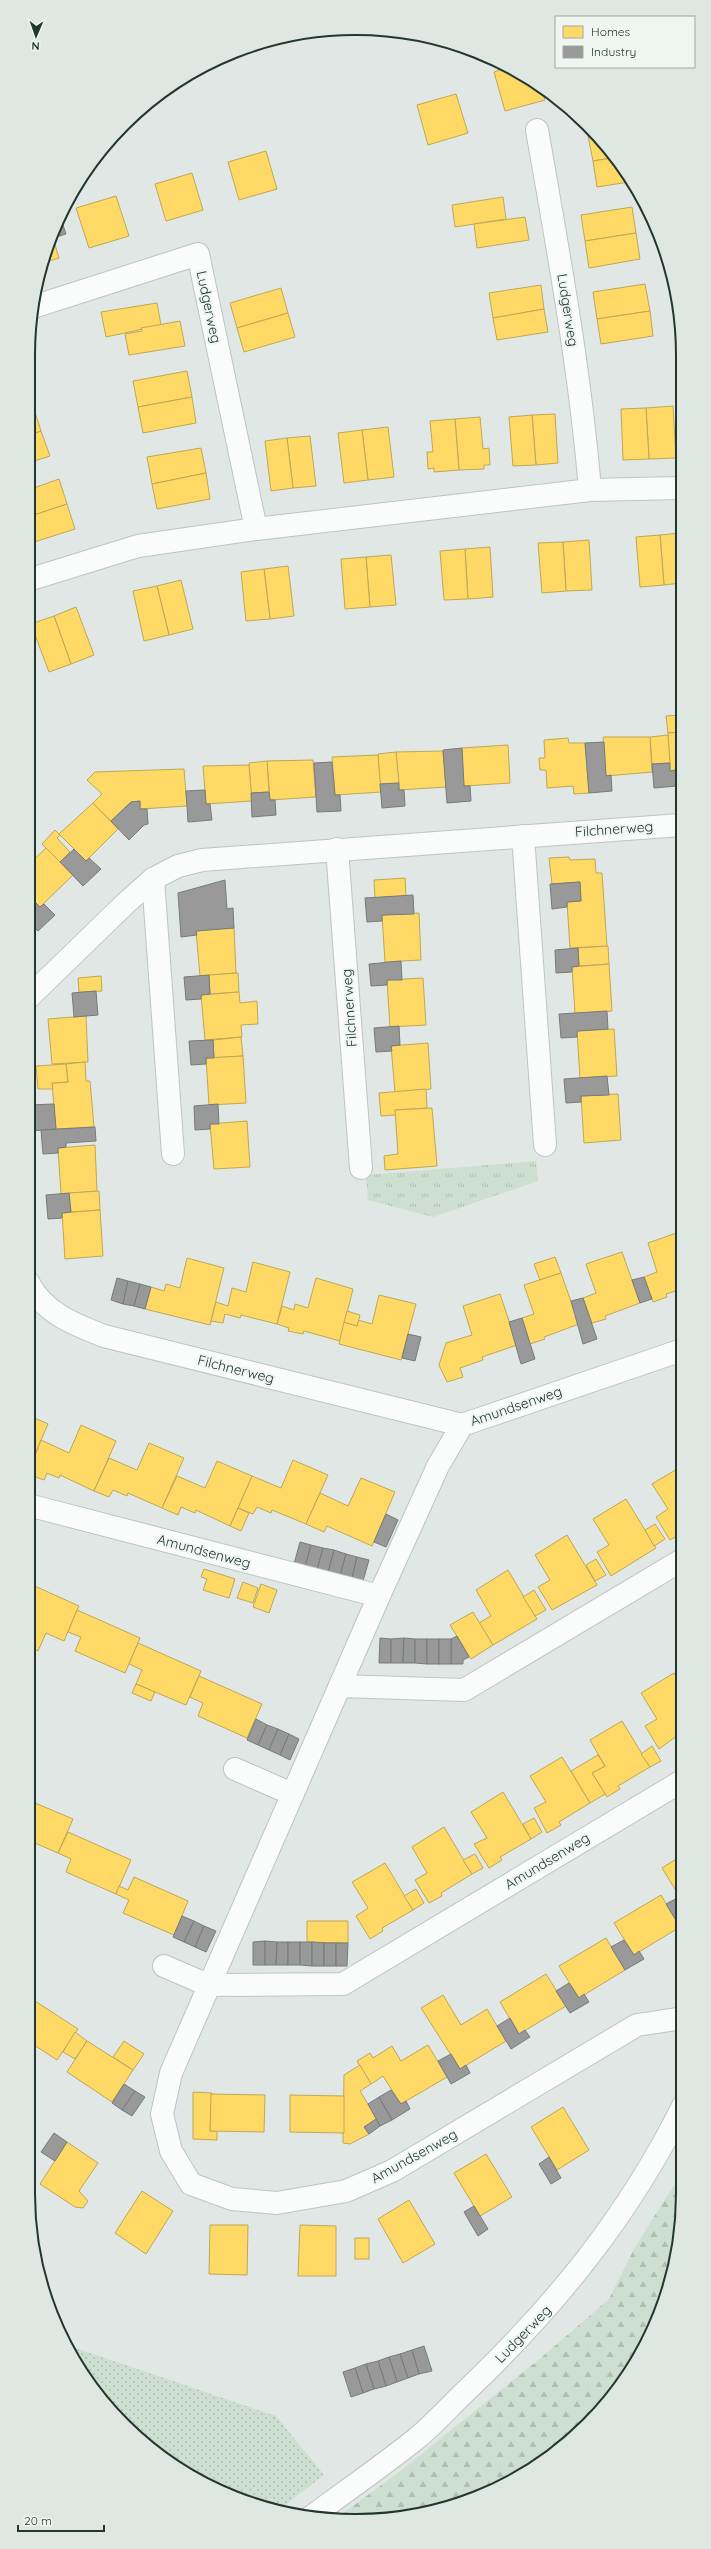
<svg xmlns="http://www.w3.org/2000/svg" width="711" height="2549" font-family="Quicksand,sans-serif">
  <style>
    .grass { fill: url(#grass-dots) }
    .forest { fill: url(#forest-firs) }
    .park { fill: url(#park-tufts) }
    .homes { fill: #ffd966; stroke: #bda856 }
    .industry { fill: #999; stroke: #757c79 }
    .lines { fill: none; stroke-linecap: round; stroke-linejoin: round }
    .minor-casing { stroke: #bec4c1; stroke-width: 24 }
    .minor { stroke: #fafbfb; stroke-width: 22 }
    .labels { text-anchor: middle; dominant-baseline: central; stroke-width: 4; stroke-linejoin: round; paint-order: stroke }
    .street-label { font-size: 14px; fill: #22372f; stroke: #eff6f2 }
    .rim { fill: none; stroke: #22372f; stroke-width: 2 }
  </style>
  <defs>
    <pattern id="grass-dots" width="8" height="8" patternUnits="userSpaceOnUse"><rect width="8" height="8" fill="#ccdfd0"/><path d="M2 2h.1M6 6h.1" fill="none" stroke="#afc0b3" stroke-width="1.8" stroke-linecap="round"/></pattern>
    <pattern id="forest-firs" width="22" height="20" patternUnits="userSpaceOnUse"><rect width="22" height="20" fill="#ccdfd0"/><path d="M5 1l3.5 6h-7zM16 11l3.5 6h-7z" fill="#afc0b3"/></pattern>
    <pattern id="park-tufts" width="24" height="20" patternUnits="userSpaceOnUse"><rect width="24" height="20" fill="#ccdfd0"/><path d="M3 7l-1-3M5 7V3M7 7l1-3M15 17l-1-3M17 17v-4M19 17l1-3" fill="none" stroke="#afc0b3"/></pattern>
  </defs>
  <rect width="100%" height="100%" fill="#e1e7e4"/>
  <path class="grass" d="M52,2316L75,2348L276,2416L324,2475L277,2511L211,2487L156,2453L109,2410Z"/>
  <path class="forest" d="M683,2171L677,2257L639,2357L602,2409L555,2453L501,2487L440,2510L334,2520L399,2472L542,2357L609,2299L635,2247Z"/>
  <path class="park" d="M536,1161L538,1181L433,1217L368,1200L366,1175Z"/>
  <g class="homes">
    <path d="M508,67L542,92L545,100L505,111L494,72Z"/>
    <path d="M456,94L468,133L428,145L417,105Z"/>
    <path d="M595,135L612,158L593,161L588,136Z"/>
    <path d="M266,151L277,189L239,200L228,162Z"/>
    <path d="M612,158L629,182L597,187L593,161Z"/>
    <path d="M192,173L203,210L166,221L155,184Z"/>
    <path d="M116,196L129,236L89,248L76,208Z"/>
    <path d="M503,197L506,219L455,227L452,205Z"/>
    <path d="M632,207L636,233L585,241L581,215Z"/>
    <path d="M525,217L529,240L477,248L474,224Z"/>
    <path d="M636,233L640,259L589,268L585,241Z"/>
    <path d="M52,235L59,258L43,263Z"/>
    <path d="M645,284L650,311L597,319L593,292Z"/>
    <path d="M541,285L544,309L493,318L489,293Z"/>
    <path d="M281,288L288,313L237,328L230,303Z"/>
    <path d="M157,303L161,325L106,337L101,312Z"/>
    <path d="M544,309L548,332L497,340L493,318Z"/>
    <path d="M650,311L653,336L601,344L597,319Z"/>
    <path d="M288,313L295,337L244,352L237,328Z"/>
    <path d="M180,321L185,346L129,355L125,334L142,331L141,328Z"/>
    <path d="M187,371L192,397L138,407L133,381Z"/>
    <path d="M192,397L196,423L143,433L138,407Z"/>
    <path d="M33,406L41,431L28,436V408Z"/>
    <path d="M673,406L676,458L649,459L646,408Z"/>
    <path d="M646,408L649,459L623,460L621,409Z"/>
    <path d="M555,414L558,463L536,465L532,415Z"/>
    <path d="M532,415L536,465L513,466L509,417Z"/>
    <path d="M480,417L483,449L489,448L490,465H484V469L459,470L455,419Z"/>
    <path d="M455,419L459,470L434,472V468L428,469L427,452H433L430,421Z"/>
    <path d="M388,427L394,477L368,480L362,430Z"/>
    <path d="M362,430L368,480L344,483L338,433Z"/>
    <path d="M41,431L50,456L28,463V436Z"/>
    <path d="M310,436L316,486L293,488L287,438Z"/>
    <path d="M287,438L293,488L271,491L265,441Z"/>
    <path d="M201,448L206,473L152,484L147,457Z"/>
    <path d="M206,473L210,499L157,509L152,484Z"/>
    <path d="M59,479L67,504L28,517V490Z"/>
    <path d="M67,504L75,529L28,544V517Z"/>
    <path d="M681,533V583L664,585L660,535Z"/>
    <path d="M660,535L664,585L640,587L636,537Z"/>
    <path d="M589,540L592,590L566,591L563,542Z"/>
    <path d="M563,542L566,591L542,593L538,543Z"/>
    <path d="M490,547L493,597L468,599L465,549Z"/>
    <path d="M465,549L468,599L444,600L440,551Z"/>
    <path d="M391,555L396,605L370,607L366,557Z"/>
    <path d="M366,557L370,607L345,609L341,559Z"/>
    <path d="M288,566L294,616L270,619L264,569Z"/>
    <path d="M264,569L270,619L246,621L241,572Z"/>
    <path d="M181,580L193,629L169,635L157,586Z"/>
    <path d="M157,586L169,635L144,641L133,591Z"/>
    <path d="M76,607L94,655L71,664L54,616Z"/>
    <path d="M54,616L71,664L49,672L31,624Z"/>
    <path d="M681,715V732L668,733L666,716Z"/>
    <path d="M681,732V770L670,771L668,733Z"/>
    <path d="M668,735L670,763L652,764L650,737Z"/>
    <path d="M603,737H650L652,772L606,776Z"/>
    <path d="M568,738L569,743H585L589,793L574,794L573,786L547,788L546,770H540L539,758H545L544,740Z"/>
    <path d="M508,745L510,783L464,786L462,748Z"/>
    <path d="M443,751L446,787L399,790L396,752Z"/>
    <path d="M396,752L399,783L380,784L378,754Z"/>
    <path d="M378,755L381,792L335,795L332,757Z"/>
    <path d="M313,760L316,797L270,800L267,761Z"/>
    <path d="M267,761L269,792L251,793L249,763Z"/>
    <path d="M249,765L252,801L206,804L203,766Z"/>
    <path d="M184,769L187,806L140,809V801L131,802L111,821L93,803L102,794L87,780L95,772Z"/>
    <path d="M93,803L118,829L86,861L59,834Z"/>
    <path d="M55,830L60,835L57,838L70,852L60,862L42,844Z"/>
    <path d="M46,848L73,875L40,907L28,895V865Z"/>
    <path d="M569,857L570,860L595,859L596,873H602L607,946L570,948L567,902L581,901L580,882L552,884L549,858Z"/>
    <path d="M405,878L406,896L375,898L374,880Z"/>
    <path d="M28,895L34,901L28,907Z"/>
    <path d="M419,913L421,960L385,962L382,915Z"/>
    <path d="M228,928H234L236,973L200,976L196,931Z"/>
    <path d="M608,946L609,964L579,966L578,948Z"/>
    <path d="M609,964L612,1011L575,1014L572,967Z"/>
    <path d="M238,973L239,992L210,994L209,975Z"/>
    <path d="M101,976L102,991L79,992L78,978Z"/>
    <path d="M423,978L426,1025L390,1027L387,980Z"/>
    <path d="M239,992L240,1003L257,1001L258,1024L241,1025L242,1037L205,1040L201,995Z"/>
    <path d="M86,1016L88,1062L52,1064L48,1019Z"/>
    <path d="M614,1029L617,1076L580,1078L577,1031Z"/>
    <path d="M241,1037L243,1056L214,1058L213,1040Z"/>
    <path d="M428,1043L431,1089L395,1092L391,1046Z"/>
    <path d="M243,1056L246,1103L209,1105L206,1058Z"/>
    <path d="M85,1062L86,1081H90L94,1127L56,1129L52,1083L68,1082L66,1064Z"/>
    <path d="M66,1064L68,1082L52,1083L53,1089H38L36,1066Z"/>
    <path d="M426,1089L427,1108L395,1110L396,1115L381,1116L379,1093Z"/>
    <path d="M618,1094L621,1140L584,1143L581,1096Z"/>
    <path d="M432,1108L437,1166L385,1170L384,1156L398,1154L395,1110Z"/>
    <path d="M247,1121L250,1167L214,1169L210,1124Z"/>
    <path d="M95,1145L97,1191L61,1194L58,1148Z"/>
    <path d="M99,1191L100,1210L71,1212L69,1193Z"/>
    <path d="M100,1210L103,1256L65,1259L62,1213Z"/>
    <path d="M682,1231V1289L666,1294L667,1297L653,1302L644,1277L657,1272L648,1243Z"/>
    <path d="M622,1252L640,1303L605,1316L606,1319L592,1323L583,1298L596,1293L586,1264Z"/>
    <path d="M555,1257L561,1273L540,1280L534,1264Z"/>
    <path d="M187,1258L224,1268L210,1325L145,1309L151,1287L164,1291L166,1284L180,1288Z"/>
    <path d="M253,1262L290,1272L277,1324L241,1315L240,1318L225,1314L223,1323L211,1321L216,1302L228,1306L232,1288L246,1292Z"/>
    <path d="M561,1273L579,1324L544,1337L545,1339L530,1344L522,1318L534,1314L524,1285Z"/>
    <path d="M316,1278L353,1289L340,1341L304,1331L303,1334L288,1331L289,1328L277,1324L282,1306L294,1310L295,1304L308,1308Z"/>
    <path d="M500,1294L517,1345L482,1357L483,1360L460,1368L463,1377L447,1382L439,1365L446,1343L472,1335L463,1306Z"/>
    <path d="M379,1295L416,1304L401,1360L339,1344L344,1322L357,1326L358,1320L372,1324Z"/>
    <path d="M347,1311L360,1315L357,1326L344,1322Z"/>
    <path d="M28,1415L48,1424L28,1470Z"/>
    <path d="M81,1425L116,1441L94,1491L60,1475L59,1478L47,1473L44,1480L28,1474L41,1440L69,1453Z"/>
    <path d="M149,1443L184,1458L162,1508L128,1493L127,1496L113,1490L109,1497L94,1491L109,1458L137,1470Z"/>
    <path d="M293,1460L328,1475L306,1524L272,1510L271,1513L257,1507L253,1514L238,1508L252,1476L281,1488Z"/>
    <path d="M217,1461L252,1476L230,1526L196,1510L195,1513L181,1507L178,1515L162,1508L177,1476L205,1488Z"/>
    <path d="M682,1466V1533L670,1540L656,1517L668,1509L652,1484Z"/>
    <path d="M361,1478L395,1492L372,1546L327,1526L324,1532L306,1524L320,1493L348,1506Z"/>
    <path d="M626,1499L656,1548L611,1576L597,1552L609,1545L593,1519Z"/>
    <path d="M238,1508L249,1513L241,1531L230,1526Z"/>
    <path d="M655,1524L665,1539L654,1546L645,1530Z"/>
    <path d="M567,1535L597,1585L552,1610L538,1587L550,1580L535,1555Z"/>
    <path d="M596,1559L606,1575L595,1581L586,1565Z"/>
    <path d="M204,1569L235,1579L229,1598L203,1590L207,1579L201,1577Z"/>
    <path d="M508,1570L537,1619L493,1645L479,1623L491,1616L476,1590Z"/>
    <path d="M243,1582L258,1588L253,1603L237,1598Z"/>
    <path d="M28,1583L79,1606L64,1641L46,1633L38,1651L28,1646Z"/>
    <path d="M261,1584L277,1590L269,1613L253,1607Z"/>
    <path d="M534,1590L546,1610L535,1616L523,1597Z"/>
    <path d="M77,1610L140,1638L125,1673L75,1651L81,1637L68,1632Z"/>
    <path d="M473,1612L493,1645L471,1659L450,1625Z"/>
    <path d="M138,1643L201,1671L186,1705L136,1684L142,1670L129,1664Z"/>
    <path d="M674,1673L682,1687V1732L659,1749L645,1726L657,1719L641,1693Z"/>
    <path d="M199,1676L262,1704L247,1738L198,1716L203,1703L190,1697Z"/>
    <path d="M136,1684L155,1692L151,1701L132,1693Z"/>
    <path d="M622,1721L650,1767L618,1786L620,1789L607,1797L592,1773L605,1766L590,1740Z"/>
    <path d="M652,1746L661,1761L650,1767L641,1754Z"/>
    <path d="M598,1755L605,1766L592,1773L605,1794L590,1803L571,1771Z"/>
    <path d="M562,1757L590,1803L559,1822L561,1825L547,1833L534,1808L546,1802L530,1776Z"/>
    <path d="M503,1792L531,1839L500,1857L502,1860L489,1868L474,1844L487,1838L471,1812Z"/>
    <path d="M28,1800L73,1819L58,1853L28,1840Z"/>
    <path d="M534,1818L542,1832L531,1839L523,1824Z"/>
    <path d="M444,1827L472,1874L441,1893L442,1896L429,1903L415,1880L427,1873L412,1847Z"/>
    <path d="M68,1832L131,1860L116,1894L66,1872L71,1859L58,1853Z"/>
    <path d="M475,1854L483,1868L472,1874L463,1860Z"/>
    <path d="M681,1856L683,1858V1902L662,1868Z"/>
    <path d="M385,1863L413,1910L382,1928L383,1931L370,1939L356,1916L368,1908L352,1882Z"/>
    <path d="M134,1877L188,1901L174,1935L123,1913L129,1900L116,1894L119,1886L128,1890Z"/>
    <path d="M416,1889L424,1903L413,1910L404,1896Z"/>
    <path d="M661,1895L680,1927L634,1955L614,1923Z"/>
    <path d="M307,1921H348V1943L307,1942Z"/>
    <path d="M606,1938L625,1970L579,1998L559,1966Z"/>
    <path d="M546,1974L566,2006L519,2034L500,2002Z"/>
    <path d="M443,1995L461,2025L487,2009L506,2041L460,2069L421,2008Z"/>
    <path d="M32,1999L78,2029L57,2060L28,2041V2005Z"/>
    <path d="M75,2032L87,2041L75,2059L63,2052Z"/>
    <path d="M87,2041L133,2070L112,2102L67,2072Z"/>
    <path d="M124,2041L144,2054L133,2070L113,2057Z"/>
    <path d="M428,2045L447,2077L401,2104L383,2076L371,2084L357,2061L370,2053L373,2058L392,2046L401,2061Z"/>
    <path d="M360,2065L371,2084L360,2091L377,2119L364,2127L369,2134L350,2144L343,2143L344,2075Z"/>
    <path d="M193,2092L212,2093L210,2131H217V2140L193,2139Z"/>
    <path d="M211,2094L265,2095L264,2132L210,2131Z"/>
    <path d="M290,2095L344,2096V2133L290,2132Z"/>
    <path d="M563,2107L589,2150L557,2170L531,2127Z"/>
    <path d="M67,2142L98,2163L79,2191L88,2201L83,2208L75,2207L40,2184Z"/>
    <path d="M486,2154L512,2197L480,2216L454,2173Z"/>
    <path d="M142,2191L173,2211L146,2254L115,2233Z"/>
    <path d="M409,2200L435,2244L403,2263L378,2219Z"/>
    <path d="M210,2225H248L247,2275L209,2274Z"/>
    <path d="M300,2225L336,2226V2276H298Z"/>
    <rect x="355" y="2238" width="14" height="21"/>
  </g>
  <g class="industry">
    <path d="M60,216L66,234L53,238V230Z"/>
    <path d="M604,742L606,776L611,775L612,791L589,793L585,743Z"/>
    <path d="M462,748L464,786H470L471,801L447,803L443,750Z"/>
    <path d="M332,762L335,795H340L341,811L317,812L314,763Z"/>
    <path d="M670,763V771L675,770L677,786L654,788L652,764Z"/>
    <path d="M399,783V790H404L405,806L382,808L380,784Z"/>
    <path d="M205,790L206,804H210L212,820L188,822L186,791Z"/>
    <path d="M269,792L270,800H275L276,815L252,817L251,793Z"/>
    <path d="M140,801V809H147L148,824L144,825L129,840L111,821L131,802Z"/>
    <path d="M74,849L86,861L89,858L101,869L83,886L60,862Z"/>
    <path d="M225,880L227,909L233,908L234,928L196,931L197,935L181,937L178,893Z"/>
    <path d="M580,882L581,901L567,902V907L552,909L550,884Z"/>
    <path d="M413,895L414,914L382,915V921L367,922L365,898Z"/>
    <path d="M34,901L40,907L44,904L55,915L38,931L28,922V907Z"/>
    <path d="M578,948L579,966L572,967V972L556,973L555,950Z"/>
    <path d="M401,961L402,980H387V985L371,986L369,964Z"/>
    <path d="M209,975L210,994L201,995V999L186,1000L184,977Z"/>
    <path d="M96,991L98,1015L74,1017L72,993Z"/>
    <path d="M607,1011L608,1029L577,1031V1037L561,1038L559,1014Z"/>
    <path d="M399,1026L400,1045L391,1046L392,1051L376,1052L374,1028Z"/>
    <path d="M213,1040L214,1058H206V1064L191,1065L189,1041Z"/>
    <path d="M607,1076L609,1095L581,1096V1102L566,1103L564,1079Z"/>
    <path d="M54,1104L56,1129L30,1131L28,1105Z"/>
    <path d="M218,1104L219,1124H210V1129L195,1130L194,1106Z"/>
    <path d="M95,1127L96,1141L66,1143V1147L58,1148V1153L43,1154L41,1130Z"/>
    <path d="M69,1193L71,1212L62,1213V1218L48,1219L46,1195Z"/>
    <path d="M644,1277L652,1299L640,1303L632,1280Z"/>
    <path d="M117,1278L128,1281L123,1304L111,1300Z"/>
    <path d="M128,1281L140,1284L134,1306L123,1304Z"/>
    <path d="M140,1284L151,1287L145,1309L134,1306Z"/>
    <path d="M583,1298L597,1339L583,1344L571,1301Z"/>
    <path d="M522,1318L535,1359L521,1364L509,1322Z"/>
    <path d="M408,1334L421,1337L415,1361L402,1358Z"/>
    <path d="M386,1514L398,1520L386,1547L374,1542Z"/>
    <path d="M300,1542L311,1545L305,1567L294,1564Z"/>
    <path d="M311,1545L323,1548L317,1570L305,1567Z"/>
    <path d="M323,1548L334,1550L328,1573L317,1570Z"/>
    <path d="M334,1550L346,1554L340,1576L328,1573Z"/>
    <path d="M346,1554L357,1557L352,1578L340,1576Z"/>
    <path d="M357,1557L369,1560L363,1581L352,1578Z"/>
    <path d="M457,1636L469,1657L463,1660V1664H451V1639Z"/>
    <path d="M380,1638L391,1639V1663H379Z"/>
    <path d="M404,1638L403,1663H391V1639Z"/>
    <path d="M404,1638L415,1639V1663H403Z"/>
    <path d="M415,1639H427V1664L415,1663Z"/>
    <rect x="427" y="1639" width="12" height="25"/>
    <rect x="439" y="1639" width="12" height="25"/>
    <path d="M256,1719L267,1725L258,1745L247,1740Z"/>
    <path d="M267,1725L278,1729L269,1750L258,1745Z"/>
    <path d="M278,1729L289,1734L280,1755L269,1750Z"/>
    <path d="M289,1734L299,1739L290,1760L280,1755Z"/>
    <path d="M679,1897L683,1902V1925L680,1927L666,1904Z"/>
    <path d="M182,1916L194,1921L184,1942L173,1937Z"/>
    <path d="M194,1921L204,1926L195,1947L184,1942Z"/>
    <path d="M204,1926L216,1931L206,1952L195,1947Z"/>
    <path d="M624,1940L634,1955L639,1951L644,1959L625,1970L611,1947Z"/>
    <path d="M265,1941V1965H253V1942Z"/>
    <path d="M265,1941L277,1942L276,1965H265Z"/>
    <path d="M277,1942H288V1965H276Z"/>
    <rect x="288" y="1942" width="12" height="23"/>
    <path d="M300,1942H312V1966L300,1965Z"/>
    <path d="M312,1942L324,1943V1966H312Z"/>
    <rect x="324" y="1943" width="12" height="23"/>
    <path d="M336,1943H348L347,1966H336Z"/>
    <path d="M569,1983L579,1998L584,1994L589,2002L570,2013L556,1991Z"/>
    <path d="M510,2018L519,2034L525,2030L530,2037L511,2049L497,2026Z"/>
    <path d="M451,2054L460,2069L466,2065L470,2073L451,2084L438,2061Z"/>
    <path d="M124,2084L135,2091L122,2110L112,2103Z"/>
    <path d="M391,2090L401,2104L406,2101L410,2109L392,2120L379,2097Z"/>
    <path d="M135,2091L145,2097L132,2116L122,2110Z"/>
    <path d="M379,2097L392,2120L380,2126L368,2104Z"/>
    <path d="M376,2119L380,2126L369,2134L364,2127Z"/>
    <path d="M54,2133L67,2142L55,2161L41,2152Z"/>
    <path d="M549,2157L561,2178L551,2184L539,2164Z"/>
    <path d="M474,2206L488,2229L478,2236L464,2212Z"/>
    <path d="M424,2346L432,2371L419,2374L412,2350Z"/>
    <path d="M412,2350L419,2374L408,2378L400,2354Z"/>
    <path d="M400,2354L408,2378L397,2382L389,2357Z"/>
    <path d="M389,2357L397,2382L386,2386L378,2361Z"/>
    <path d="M378,2361L386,2386L374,2389L366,2364Z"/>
    <path d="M366,2364L374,2389L363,2393L355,2368Z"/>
    <path d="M355,2368L363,2393L351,2397L343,2372Z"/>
  </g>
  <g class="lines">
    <g class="minor-casing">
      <g id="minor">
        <path d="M537,130C558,250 580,369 590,490"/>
        <path d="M33,307L198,254L256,529"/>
        <path d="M28,580L138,546L256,529L590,490L680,488"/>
        <path d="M523,836L545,1145"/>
        <path d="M337,849L361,1168"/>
        <path d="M153,879L173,1154"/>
        <path d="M28,998L126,903L153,879L178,866L202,860L681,825"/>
        <path d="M28,1282C44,1313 73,1324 104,1336L462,1425"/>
        <path d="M682,1350L462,1425L438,1466L379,1596L171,2073L162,2114L171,2151L191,2184L232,2199L277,2203L346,2191L392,2171L637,2025L683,2018"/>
        <path d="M28,1505L379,1596"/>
        <path d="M340,1686L464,1690L682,1560"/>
        <path d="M235,1769L292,1794"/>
        <path d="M164,1966L208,1985L343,1984L682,1781"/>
        <path d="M311,2517C346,2491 382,2466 416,2439C434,2424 451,2405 468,2389C556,2305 629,2215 683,2106"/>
      </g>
    </g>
    <use href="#minor" class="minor"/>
  </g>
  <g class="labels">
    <g class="street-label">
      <text transform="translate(209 307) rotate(78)">Ludgerweg</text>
      <text transform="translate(568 310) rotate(81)">Ludgerweg</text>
      <text transform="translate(614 829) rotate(-4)">Filchnerweg</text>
      <text transform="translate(349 1008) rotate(-94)">Filchnerweg</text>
      <text transform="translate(236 1369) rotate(14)">Filchnerweg</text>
      <text transform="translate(516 1406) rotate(-19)">Amundsenweg</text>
      <text transform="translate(204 1551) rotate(15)">Amundsenweg</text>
      <text transform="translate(547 1861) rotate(-31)">Amundsenweg</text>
      <text transform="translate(414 2156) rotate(-29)">Amundsenweg</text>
      <text transform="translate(523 2334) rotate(-46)">Ludgerweg</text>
    </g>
  </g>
  <path d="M0 0H711V2549H0ZM355 35H356A320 320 0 0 1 676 355V2194A320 320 0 0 1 356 2514H355A320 320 0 0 1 35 2194V355A320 320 0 0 1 355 35Z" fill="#dfe7e2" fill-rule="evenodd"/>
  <path class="rim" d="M355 35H356A320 320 0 0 1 676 355V2194A320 320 0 0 1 356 2514H355A320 320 0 0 1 35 2194V355A320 320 0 0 1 355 35Z"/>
  <rect x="555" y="16" width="140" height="52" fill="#eff6f2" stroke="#9daaa4"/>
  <rect x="563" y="26" width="20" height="12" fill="#ffd966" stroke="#9daaa4"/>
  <text x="591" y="36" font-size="12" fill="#22372f">Homes</text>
  <rect x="563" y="46" width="20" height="12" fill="#999999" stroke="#9daaa4"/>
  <text x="591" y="56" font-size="12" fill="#22372f">Industry</text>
  <g transform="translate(36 36) rotate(182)" stroke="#eff6f2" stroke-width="3" paint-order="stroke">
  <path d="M0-3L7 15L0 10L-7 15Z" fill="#22372f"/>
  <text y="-6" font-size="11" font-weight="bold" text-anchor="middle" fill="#22372f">N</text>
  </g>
  <path d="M18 2525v6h86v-6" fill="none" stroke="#22372f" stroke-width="2"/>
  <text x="24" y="2525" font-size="12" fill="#22372f" stroke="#eff6f2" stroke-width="3" paint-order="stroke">20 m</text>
</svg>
